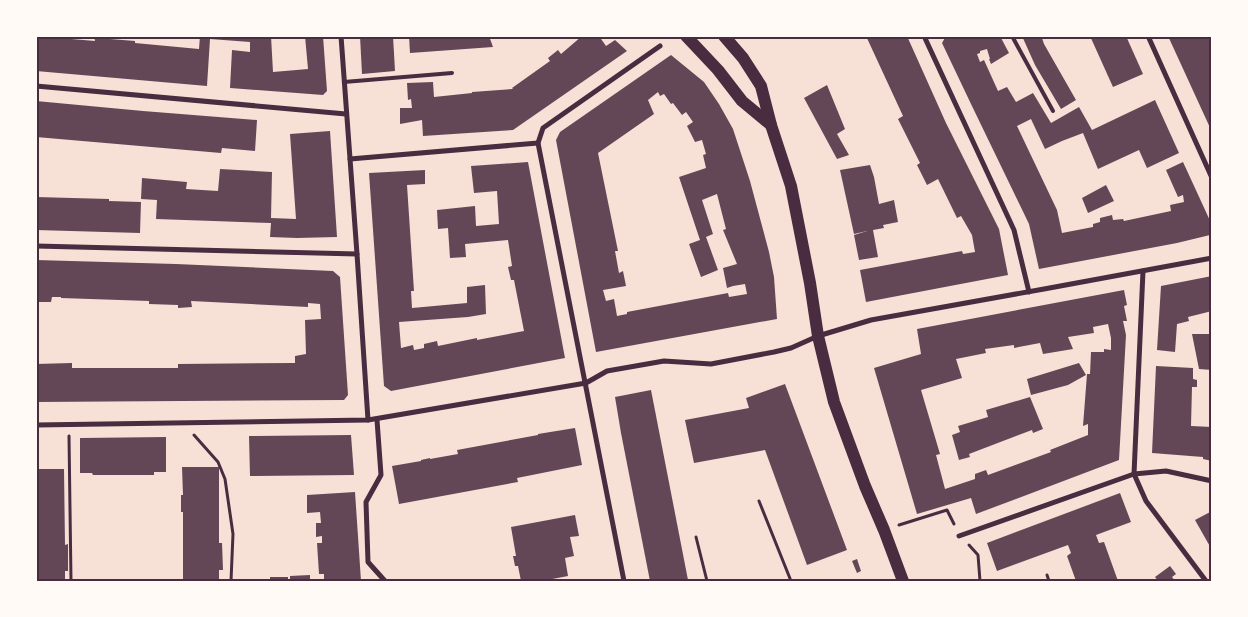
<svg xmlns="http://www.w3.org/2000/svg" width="1248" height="617" font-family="'IBM Plex Serif',serif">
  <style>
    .building { fill: #644757; fill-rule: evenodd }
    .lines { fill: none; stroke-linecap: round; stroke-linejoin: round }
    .path { stroke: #4a2c40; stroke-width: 3 }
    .service { stroke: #4a2c40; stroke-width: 4 }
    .minor { stroke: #4a2c40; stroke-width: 5 }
    .primary { stroke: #4a2c40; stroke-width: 12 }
    .neatline { fill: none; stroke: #4a2c40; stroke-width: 2 }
  </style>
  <rect width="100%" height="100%" fill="#f7e1d7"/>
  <g class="building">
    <path d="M36,36L95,41L94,36H110V39L135,41V43L199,49L200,36H271L273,72L308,69L305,36H323L327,91L323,95L230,88L232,50L250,52V42L210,39L207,86L36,71Z"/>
    <path d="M360,36H393L395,71L362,74Z"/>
    <path d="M409,36H489L493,47L410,53Z"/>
    <path d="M582,36H594L595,38L599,36L606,46L615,40L627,51L513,130L423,136L422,120L400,124V108H412L411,99L408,100L407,83L433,82L434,97L472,93V92L513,89L512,88L550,61L548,58L558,50L561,54Z"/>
    <path d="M866,36H907L946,123L999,229L1008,275L866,302L860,270L962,251L963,254L975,252L972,235L961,216L957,218L938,179L927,185L917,165L920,163L898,119L903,116Z"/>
    <path d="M946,36H1000L1009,53L991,64L989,59H990L987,49L980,51V53L977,54L980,62L984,60L998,91L1007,87L1016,102L1033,93L1051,123L1079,107L1092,130L1155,100L1179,153L1147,168L1139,150L1098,169L1083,133L1062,141L1045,149L1031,119L1017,126L1057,210L1062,233L1093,227V224L1100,222V218L1112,215L1113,220L1123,219L1124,221L1171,211L1170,205L1184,202L1183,195L1178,197L1166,170L1183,162L1212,225V232L1210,235L1177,243L1039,269L1029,224L971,104L942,43Z"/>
    <path d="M1022,36H1046L1042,38L1044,44L1076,100L1061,109L1035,65Z"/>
    <path d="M1090,36H1126L1143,74L1113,87Z"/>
    <path d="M1168,36H1209L1212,42V132Z"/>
    <path d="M671,55L704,82L719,104L733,129L750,181L769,252L774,277L777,319L596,352L556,140L560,132ZM658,92L660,96L664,94L671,104L673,103L682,115L686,112L693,122L687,126L695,142L702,140L706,154L703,155L706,168L679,177L700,240L689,244L701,277L718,270L706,237L713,234L702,200L717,194L726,229L723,230L737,264L723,268L727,288L733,286L745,284L747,294L729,297L728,293L627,312V314L617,316L614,299L606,301L603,290L626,286L623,271L619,273L615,251H618L598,153L654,114L648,100Z"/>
    <path d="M827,85L845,129L837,134L849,155L837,159L804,98Z"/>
    <path d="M36,101L143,111L257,120L255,151L222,148L221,153L36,137Z"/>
    <path d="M330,131L337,237L297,238L270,237L271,223L156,219L157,200L141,199L142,178L187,182L186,189L218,191L220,169L272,172L271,218L296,219L290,134Z"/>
    <path d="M528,162L565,358L391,391L384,386L369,173L425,170V184L407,185L414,291H411L412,308L467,303V287L485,285L486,314L468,317L399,322L401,348L413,345L414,350L424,348V344L437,341L438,346L477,338V340L524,331L514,280H511L508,267L512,266L508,240L465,244L466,257L450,258L448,228L438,229L437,210L475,206L476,226L499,224L497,191L474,193L471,166Z"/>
    <path d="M870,165L874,177L879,204L894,200L898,222L883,225L884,228L873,230L878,257L859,260L854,235L867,231L854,234L840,170Z"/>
    <path d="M1106,185L1114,201L1088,213L1082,198Z"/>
    <path d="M36,197L109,199V201L141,202L140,233L36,230Z"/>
    <path d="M36,260L176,264L333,271L340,277L348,395L344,400L36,402V364L72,363V368H178V364L295,363V356L306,354L305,320L321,319L320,304L308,303V307L191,301L192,307L178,308V305L149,304V301L61,298V297H52L51,302H36Z"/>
    <path d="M1212,276V311L1188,317L1189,321L1177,324L1175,352L1157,350L1161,286Z"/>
    <path d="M1124,290L1127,305L1124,306L1127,321H1123L1126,335L1119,460L976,514L971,498L917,514L874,368L921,354L917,329ZM1108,324L1111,338V350L1104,349V352H1091L1090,374H1087L1083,426L1088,424V435L1050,450L1051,452L988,475L986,470L975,474V479L945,489L936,455L940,454L921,390L962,378L956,359L986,353L985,349L1014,345V348L1040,343L1043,354L1073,349L1068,337L1094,333L1093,327Z"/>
    <path d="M1192,334H1212V370L1199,369Z"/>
    <path d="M1079,363L1086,375L1068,385L1031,395L1027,379Z"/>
    <path d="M1156,366L1193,368V379L1197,380V387H1192L1191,426L1212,427V461L1203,459V457L1152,453Z"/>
    <path d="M785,384L847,550L807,565L765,450L694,463L685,420L749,408L746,398Z"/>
    <path d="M651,390L688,580L686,581H650L621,433L615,397Z"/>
    <path d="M1030,397L1043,429L1033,433L1032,430L969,454L970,457L959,460L952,435L960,432L958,426L988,417L986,410Z"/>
    <path d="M575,428L582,465L517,478L518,482L399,504L392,466L421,461V460L430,458V459L458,454L457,450L538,435V434Z"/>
    <path d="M351,435L354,475L250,476L249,436Z"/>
    <path d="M166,437V472H154V475H93L92,473H80V438Z"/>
    <path d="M182,467H219V543H222L223,570H219V581H183V512H181V495H183Z"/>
    <path d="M36,469H64L65,545L68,544V571H65V581H36Z"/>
    <path d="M355,492L361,581H324V574H319L317,543H322V536L316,537V523H321L320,512L307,513V495Z"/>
    <path d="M1120,493L1131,522L1096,535L1099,543L1104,542L1118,581H1076L1067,556L1071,553L1068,545L997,571L987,543Z"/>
    <path d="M1212,511V550L1195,520Z"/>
    <path d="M575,515L579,536L570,537L574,556L565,558L568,576L542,581H521L518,566H515L513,556H516L511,527Z"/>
    <path d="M857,559L861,571L857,573L852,561Z"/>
    <path d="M1170,566L1176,574L1172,577L1175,581H1158L1155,577Z"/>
    <path d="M310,575V581H290V576Z"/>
    <rect x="270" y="577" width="18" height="4"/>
  </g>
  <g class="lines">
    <g class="path">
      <path d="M194,435L218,462L225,479L233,534L231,581"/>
      <path d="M69,436L71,581"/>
      <path d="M759,501L791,581"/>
      <path d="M899,525L947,510L954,524"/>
      <path d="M696,537L707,581"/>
      <path d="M969,545L978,555L980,581"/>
      <path d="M1047,575L1049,581"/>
    </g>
    <g class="service">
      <path d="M1012,36L1053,111"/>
      <path d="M344,82L452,73"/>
    </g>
    <g class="minor">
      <path d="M341,36L357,254L368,420"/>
      <path d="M924,36L1014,230L1029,292"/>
      <path d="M1148,36L1212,178"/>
      <path d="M36,86L346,114"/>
      <path d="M350,159L538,143"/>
      <path d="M36,246L357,254"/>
      <path d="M1143,271L1134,474L1146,501L1206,581"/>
      <path d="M377,420L381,475L366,502L368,562L385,581"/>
      <path d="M36,425L368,420L586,383L607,371L664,361L711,364L774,352L791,348L818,336L871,320L1044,289L1212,258"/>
      <path d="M959,536L1134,474L1166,471L1212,481"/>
      <path d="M624,581L538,143L543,128L660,46"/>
    </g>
    <g class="primary">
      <path d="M686,36L718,70L742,101L771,125"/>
      <path d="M724,36L743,58L761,86L771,125L791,186L810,283L818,336L834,402L865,486L884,530L903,581"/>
    </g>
  </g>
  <rect width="1248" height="617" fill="none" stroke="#fffaf5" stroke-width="75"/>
  <rect x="38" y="38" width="1172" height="542" class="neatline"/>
</svg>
